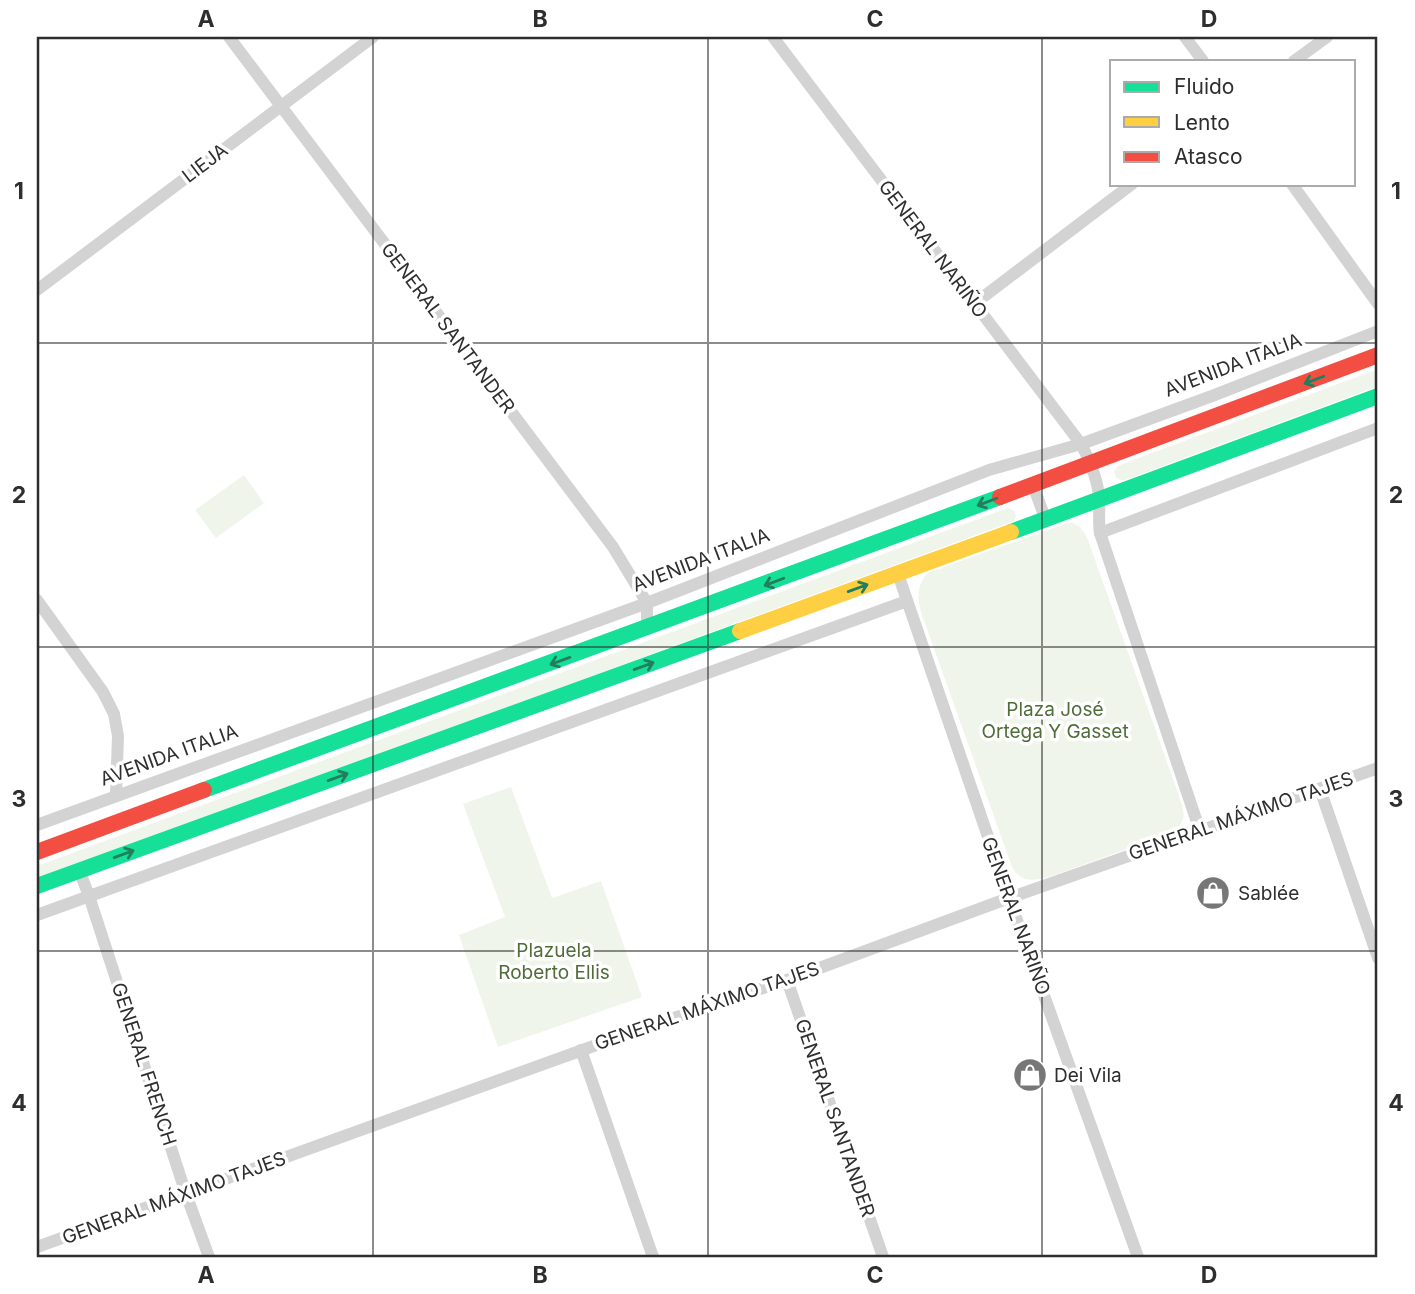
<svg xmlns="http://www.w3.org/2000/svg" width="1415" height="1294" font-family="Inter,sans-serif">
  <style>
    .green { fill: #f0f5eb }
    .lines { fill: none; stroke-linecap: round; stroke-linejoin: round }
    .street { stroke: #d3d3d3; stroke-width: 12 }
    .fast { stroke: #16e098; stroke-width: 16 }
    .slow { stroke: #ffcf43; stroke-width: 16 }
    .jam { stroke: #f24e42; stroke-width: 16 }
    .oneway { stroke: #237e5e }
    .grid { fill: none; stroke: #2e2e2e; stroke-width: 2; stroke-opacity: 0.55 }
    .labels { text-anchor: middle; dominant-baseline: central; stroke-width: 7; stroke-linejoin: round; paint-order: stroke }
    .street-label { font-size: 19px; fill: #2e2e2e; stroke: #fff }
    .park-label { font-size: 19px; fill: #4f6d38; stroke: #fff }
    .poi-label { font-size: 19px; fill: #2e2e2e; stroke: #fff; text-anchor: start }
    .neatline { fill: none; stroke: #2e2e2e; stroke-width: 2.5 }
    .grid-label { font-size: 23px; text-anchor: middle; font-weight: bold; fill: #2e2e2e }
  </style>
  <rect width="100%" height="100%" fill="#fff"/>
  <g class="green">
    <path d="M1378,369V386L1125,480H1120L1116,477L1114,471L1118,466L1125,463Z"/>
    <path d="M244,475L264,503L216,538L195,510Z"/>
    <path d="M1008,508L1014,511L1016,516L1014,521L37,880V866Z"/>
    <path d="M1071,522C1081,526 1084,531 1088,540L1179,796C1184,813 1188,818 1174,832L1049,877C1033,881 1021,883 1012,867L921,612C917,598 917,583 928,573L1064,524Z"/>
    <path d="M511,787L552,898L601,881L642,997L498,1047L459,935L505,917L463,804Z"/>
  </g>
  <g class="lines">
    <g class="street">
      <path d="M229,37L613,547L647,603V629"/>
      <path d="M773,37L1081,444C1090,461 1098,479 1099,498C1100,510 1098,521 1100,533L1200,831"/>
      <path d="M1185,37L1203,61"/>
      <path d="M1294,61L1327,37"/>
      <path d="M1292,184L1378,304"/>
      <path d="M37,290L373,37"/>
      <path d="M974,304L1132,184"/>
      <path d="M1033,485L1045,518"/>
      <path d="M1100,533L1378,428"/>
      <path d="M898,574L1009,898L1138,1257"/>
      <path d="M37,600L103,692L114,714L118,736L116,796"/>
      <path d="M1320,789L1378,958"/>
      <path d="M37,825L647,603L989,470L1081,444L1212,396L1378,331"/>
      <path d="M79,870L89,896L186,1194L209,1257"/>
      <path d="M37,915L907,601"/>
      <path d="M787,980L883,1257"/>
      <path d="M581,1050L653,1257"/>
      <path d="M37,1247L638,1030L787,980L1009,898L1378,768"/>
    </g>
    <g class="fast">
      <path d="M1011,532L1378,396"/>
      <path d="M204,790L1000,497"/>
      <path d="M37,886L740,631"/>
    </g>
    <path class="slow" d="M740,631L1011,532"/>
    <g class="jam">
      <path d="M1000,497L1378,355"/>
      <path d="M37,852L204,790"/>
    </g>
  </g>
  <defs><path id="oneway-shaft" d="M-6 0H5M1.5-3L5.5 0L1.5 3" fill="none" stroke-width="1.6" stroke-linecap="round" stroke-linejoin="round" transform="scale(1.75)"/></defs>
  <g class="oneway">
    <use href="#oneway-shaft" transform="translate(1314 380) rotate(159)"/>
    <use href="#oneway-shaft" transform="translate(987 502) rotate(159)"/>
    <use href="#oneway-shaft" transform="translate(774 582) rotate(159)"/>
    <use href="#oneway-shaft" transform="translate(858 588) rotate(-20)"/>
    <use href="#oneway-shaft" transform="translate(560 661) rotate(160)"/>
    <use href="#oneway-shaft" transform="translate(644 666) rotate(-20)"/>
    <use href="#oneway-shaft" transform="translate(338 777) rotate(-20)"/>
    <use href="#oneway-shaft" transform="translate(124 854) rotate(-20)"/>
  </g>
  <path class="grid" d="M373,37V1257M708,37V1257M1042,37V1257M37,343H1378M37,647H1378M37,951H1378"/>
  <defs>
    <g id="shop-disc" transform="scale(1.75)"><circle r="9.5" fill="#777" stroke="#fff"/><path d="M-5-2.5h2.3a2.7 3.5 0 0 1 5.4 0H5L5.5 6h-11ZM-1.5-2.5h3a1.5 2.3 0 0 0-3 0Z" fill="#fff"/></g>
  </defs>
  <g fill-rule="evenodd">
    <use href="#shop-disc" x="1213" y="893"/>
    <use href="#shop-disc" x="1030" y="1075"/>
  </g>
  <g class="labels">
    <g class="street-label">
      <text transform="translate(205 163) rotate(-37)">LIEJA</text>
      <text transform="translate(933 249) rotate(53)">GENERAL NARIÑO</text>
      <text transform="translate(448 328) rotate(53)">GENERAL SANTANDER</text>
      <text transform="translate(1233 365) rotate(-21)">AVENIDA ITALIA</text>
      <text transform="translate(701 560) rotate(-21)">AVENIDA ITALIA</text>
      <text transform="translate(169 755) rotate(-20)">AVENIDA ITALIA</text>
      <text transform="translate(1241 816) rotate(-19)">GENERAL MÁXIMO TAJES</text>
      <text transform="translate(1016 916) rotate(70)">GENERAL NARIÑO</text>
      <text transform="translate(707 1006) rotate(-19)">GENERAL MÁXIMO TAJES</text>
      <text transform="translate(144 1064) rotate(72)">GENERAL FRENCH</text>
      <text transform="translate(835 1118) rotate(71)">GENERAL SANTANDER</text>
      <text transform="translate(174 1198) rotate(-20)">GENERAL MÁXIMO TAJES</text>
    </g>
    <g class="park-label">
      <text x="1055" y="709">Plaza José<tspan x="1055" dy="22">Ortega Y Gasset</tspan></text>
      <text x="554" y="950">Plazuela<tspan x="554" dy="22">Roberto Ellis</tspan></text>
    </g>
    <g class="poi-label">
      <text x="1238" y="893">Sablée</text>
      <text x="1054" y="1075">Dei Vila</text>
    </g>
  </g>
  <rect width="1415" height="1294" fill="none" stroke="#ffffff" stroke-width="77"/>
  <rect x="1110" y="60" width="245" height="126" fill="#ffffff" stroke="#ababab" stroke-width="2"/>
  <rect x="1124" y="82" width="35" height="10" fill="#16e098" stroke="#ababab" stroke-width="2"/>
  <text x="1174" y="94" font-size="21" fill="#2e2e2e">Fluido</text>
  <rect x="1124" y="117" width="35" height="10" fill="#ffcf43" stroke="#ababab" stroke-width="2"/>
  <text x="1174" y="130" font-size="21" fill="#2e2e2e">Lento</text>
  <rect x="1124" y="152" width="35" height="10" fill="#f24e42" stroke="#ababab" stroke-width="2"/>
  <text x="1174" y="164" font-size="21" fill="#2e2e2e">Atasco</text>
  <rect x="38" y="38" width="1338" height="1218" class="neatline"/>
  <g class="grid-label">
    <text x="206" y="27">A</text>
    <text x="540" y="27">B</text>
    <text x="875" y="27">C</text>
    <text x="1209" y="27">D</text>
    <text x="19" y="199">1</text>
    <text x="1396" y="199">1</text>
    <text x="19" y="503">2</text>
    <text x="1396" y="503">2</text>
    <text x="19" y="807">3</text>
    <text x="1396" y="807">3</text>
    <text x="19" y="1111">4</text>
    <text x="1396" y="1111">4</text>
    <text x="206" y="1283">A</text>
    <text x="540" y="1283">B</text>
    <text x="875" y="1283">C</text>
    <text x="1209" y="1283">D</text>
  </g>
</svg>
